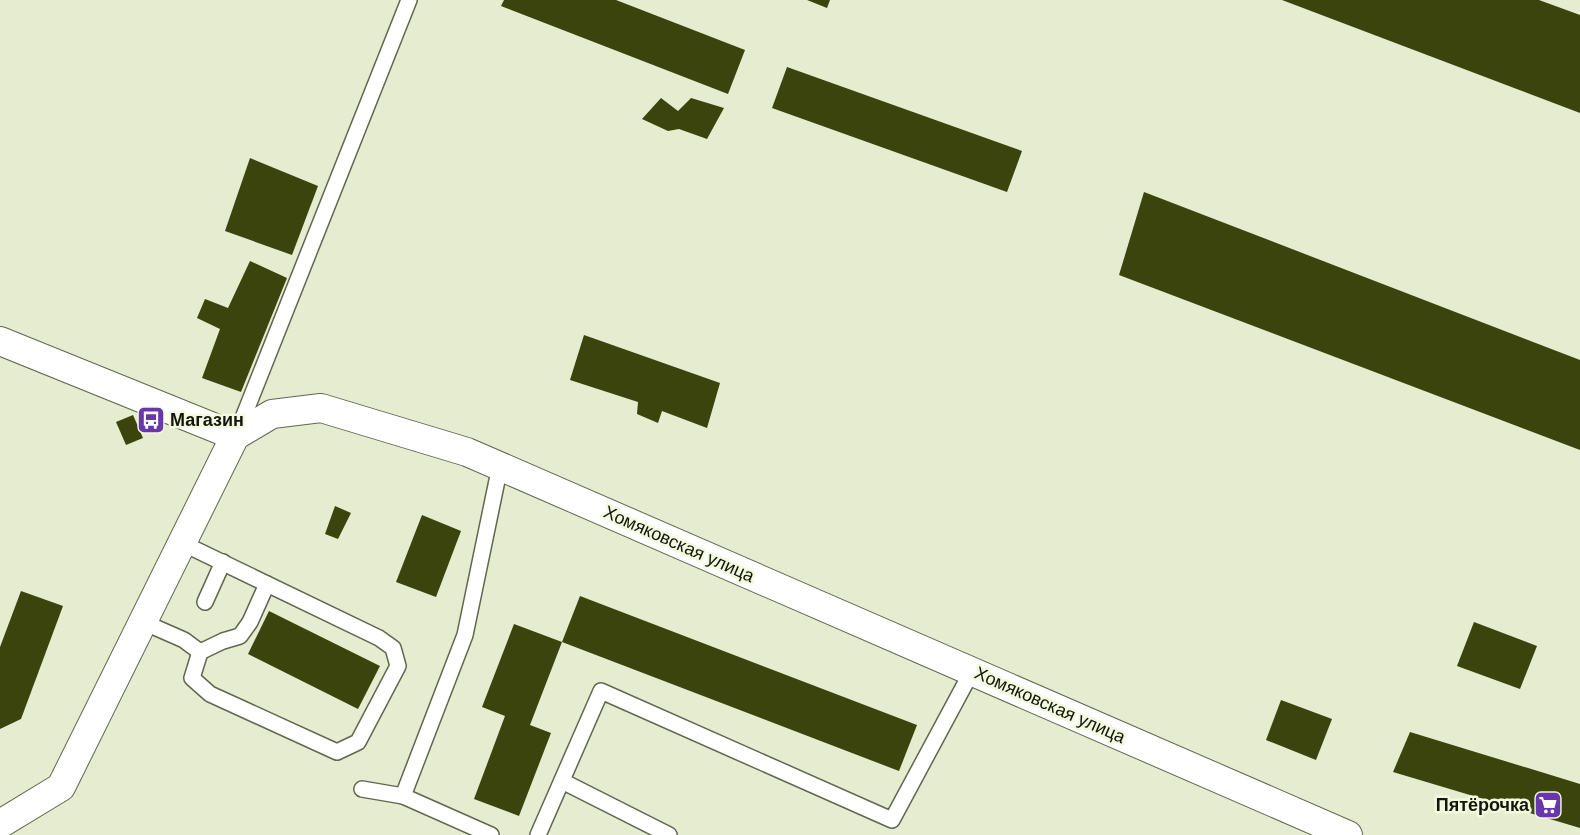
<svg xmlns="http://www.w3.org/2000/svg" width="1580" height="835" font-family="Arial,sans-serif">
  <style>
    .building { fill: #3a440c }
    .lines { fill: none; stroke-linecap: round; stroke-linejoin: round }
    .service-casing { stroke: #61674e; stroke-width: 18 }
    .minor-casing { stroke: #61674e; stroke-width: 30 }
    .tertiary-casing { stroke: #61674e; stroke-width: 30 }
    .service { stroke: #fff; stroke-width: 15 }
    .minor { stroke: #fff; stroke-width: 28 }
    .tertiary { stroke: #fff; stroke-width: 28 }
    .labels { text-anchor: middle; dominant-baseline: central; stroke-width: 5; stroke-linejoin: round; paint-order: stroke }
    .poi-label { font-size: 18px; font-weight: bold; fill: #13160c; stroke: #f2f9dd; text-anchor: start }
    .street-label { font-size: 18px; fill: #13160c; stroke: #f2f9dd }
  </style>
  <rect width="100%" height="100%" fill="#e5ecd0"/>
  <g class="building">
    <path d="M504,0H616L745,50L728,94L501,6Z"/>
    <path d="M807,0H830L827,8Z"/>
    <path d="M1282,0H1539L1580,15V113Z"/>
    <path d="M787,67L1022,151L1007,192L772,108Z"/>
    <path d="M661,98L678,111L691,98L724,108L707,139L679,129L668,131L642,119Z"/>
    <path d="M250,158L318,186L292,255L225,231Z"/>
    <path d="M1144,192L1580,360V450L1119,275Z"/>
    <path d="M250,261L287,278L241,392L202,378L220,329L197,318L205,299L228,308Z"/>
    <path d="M584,335L720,383L707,428L662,411L658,423L637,414L638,402L570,380Z"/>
    <path d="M133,415L143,438L126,445L116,422Z"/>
    <path d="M335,506L351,513L338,539L325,534Z"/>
    <path d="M422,515L461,531L436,597L396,582Z"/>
    <path d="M21,591L63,606L21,719L0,729V647Z"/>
    <path d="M580,596L917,725L899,771L562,642Z"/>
    <path d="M269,611L380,666L358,709L248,654Z"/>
    <path d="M1474,622L1537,646L1520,689L1457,666Z"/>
    <path d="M514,624L562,642L530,725L551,733L519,816L474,799L505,716L482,707Z"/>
    <path d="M1281,700L1332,719L1316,760L1266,740Z"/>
    <path d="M1410,732L1580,784V828L1393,772Z"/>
  </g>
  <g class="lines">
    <g class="service-casing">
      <g id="service">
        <path d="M237,433L409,0"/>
        <path d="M205,602L223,562"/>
        <path d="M143,622L184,640L200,652L192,678L210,694L337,752L358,742L398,666L393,648L379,638L182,543"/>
        <path d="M200,652L223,641L240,636L250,622L267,584"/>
        <path d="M562,781L669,835"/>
        <path d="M362,789L403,796"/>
        <path d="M491,835L403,796L465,635L500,466"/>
        <path d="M538,835L601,691L892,820L972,671"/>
      </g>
    </g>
    <g class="minor-casing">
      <path id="minor" d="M0,341L235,436"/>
    </g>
    <g class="tertiary-casing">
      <path id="tertiary" d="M0,824L61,787L235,436L272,414L321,408L467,452L1348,835"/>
    </g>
    <use href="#service" class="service"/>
    <use href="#minor" class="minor"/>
    <use href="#tertiary" class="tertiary"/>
  </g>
  <defs>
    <g id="bus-square" transform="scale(1.4375)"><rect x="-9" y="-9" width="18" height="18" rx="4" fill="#6936ad" stroke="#f2f9dd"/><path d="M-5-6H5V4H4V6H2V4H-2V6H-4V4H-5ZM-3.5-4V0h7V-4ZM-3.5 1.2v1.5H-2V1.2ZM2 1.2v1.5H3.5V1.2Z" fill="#fff"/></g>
    <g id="supermarket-square" transform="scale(1.4375)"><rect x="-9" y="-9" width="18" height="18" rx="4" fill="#6936ad" stroke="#f2f9dd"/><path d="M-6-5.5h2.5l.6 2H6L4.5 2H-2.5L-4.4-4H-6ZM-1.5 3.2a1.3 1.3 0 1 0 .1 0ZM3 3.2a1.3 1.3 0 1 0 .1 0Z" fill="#fff"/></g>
  </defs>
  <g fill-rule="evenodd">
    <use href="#bus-square" x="151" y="420"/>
    <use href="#supermarket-square" x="1548" y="805"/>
  </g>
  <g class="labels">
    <g class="poi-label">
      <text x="170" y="420">Магазин</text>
      <text x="1529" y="805" text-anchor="end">Пятёрочка</text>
    </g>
    <g class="street-label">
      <text transform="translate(679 544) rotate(24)">Хомяковская улица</text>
      <text transform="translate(1050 705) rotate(24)">Хомяковская улица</text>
    </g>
  </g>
</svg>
